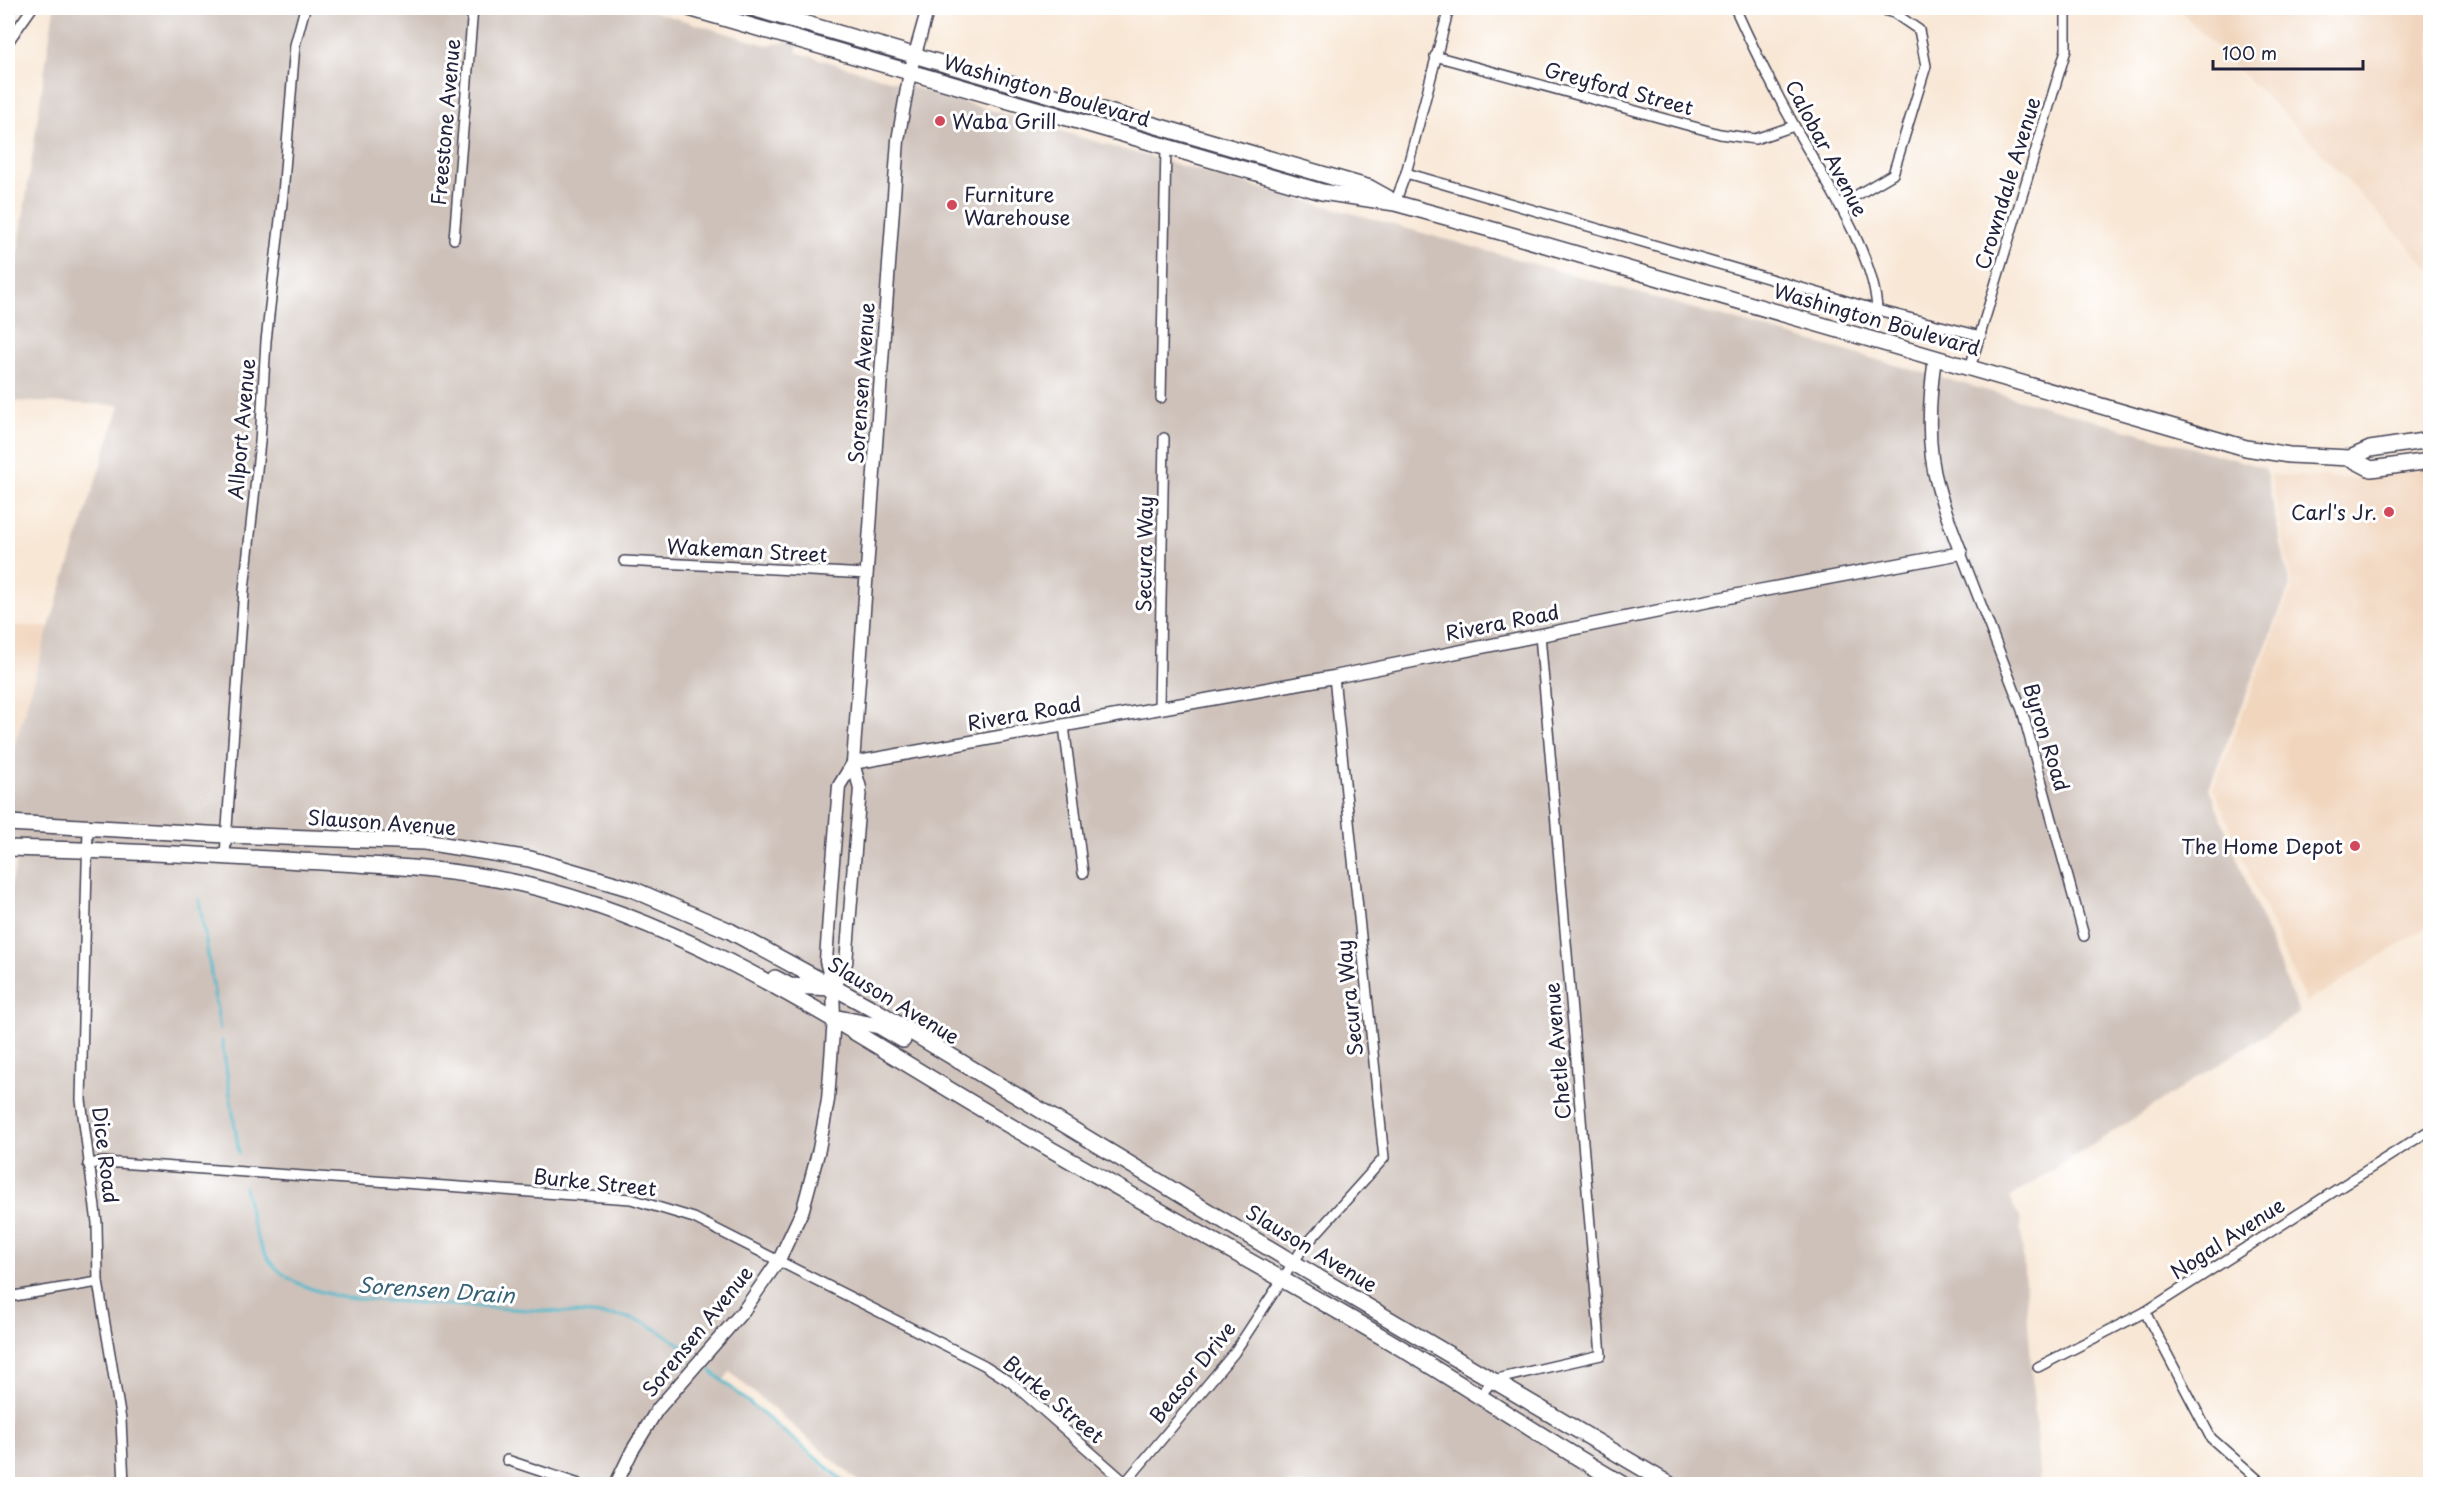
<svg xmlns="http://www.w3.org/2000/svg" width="2438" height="1492" font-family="'Playpen Sans',sans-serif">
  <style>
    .built { fill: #f1d5bd }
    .industrial { fill: #cec1ba }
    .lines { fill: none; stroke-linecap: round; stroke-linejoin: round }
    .stream { stroke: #4fbacc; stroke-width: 3 }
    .minor-casing { stroke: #424052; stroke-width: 12 }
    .tertiary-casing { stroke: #424052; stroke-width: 15 }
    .primary-casing { stroke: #424052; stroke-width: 18 }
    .minor { stroke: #fff; stroke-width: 9 }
    .tertiary { stroke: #fff; stroke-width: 12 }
    .primary { stroke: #fff; stroke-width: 15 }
    .poi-dot { fill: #d1495b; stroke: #fff; stroke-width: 2 }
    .labels { text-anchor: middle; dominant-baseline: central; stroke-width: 6; stroke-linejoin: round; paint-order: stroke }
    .street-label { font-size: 20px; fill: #22223b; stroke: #fff }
    .poi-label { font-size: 20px; fill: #22223b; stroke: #fff; text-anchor: start }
    .water-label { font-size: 21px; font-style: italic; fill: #345f75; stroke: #fff }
  </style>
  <rect width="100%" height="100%" fill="#fff"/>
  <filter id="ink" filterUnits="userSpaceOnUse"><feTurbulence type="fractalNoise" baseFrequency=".0167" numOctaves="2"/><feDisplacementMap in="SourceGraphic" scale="12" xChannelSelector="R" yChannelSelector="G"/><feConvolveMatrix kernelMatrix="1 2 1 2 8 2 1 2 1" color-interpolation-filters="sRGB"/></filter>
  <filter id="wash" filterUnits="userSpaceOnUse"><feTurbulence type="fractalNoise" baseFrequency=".008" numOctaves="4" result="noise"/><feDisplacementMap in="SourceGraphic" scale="24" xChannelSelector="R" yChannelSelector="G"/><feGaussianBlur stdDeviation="1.35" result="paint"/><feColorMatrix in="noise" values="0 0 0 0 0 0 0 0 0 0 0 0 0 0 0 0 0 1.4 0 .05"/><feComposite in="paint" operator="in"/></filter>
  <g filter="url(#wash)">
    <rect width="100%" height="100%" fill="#f8e7d5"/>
    <g class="built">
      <path d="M2177,8H2430V269L2312,143Z"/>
      <path d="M2430,468V925L2306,1003L2213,788L2292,587L2271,475L2363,479Z"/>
      <path d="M8,625L49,627L8,768Z"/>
    </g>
    <path class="industrial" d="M54,8H642L766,45L800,40L796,52L1107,145L2265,468L2290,586L2209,788L2299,1013L2009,1198L2020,1217L2040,1482L2043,1484H861L730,1372L723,1381L842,1484H8V893L17,861L8,860V768L49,627L120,405L8,401V319Z"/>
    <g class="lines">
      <g class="stream">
        <path d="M199,899L220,1029"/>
        <path d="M222,1041L239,1153"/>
        <path d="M245,1187C257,1259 272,1283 346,1298L620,1316L646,1323L683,1346"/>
        <path d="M711,1371L847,1484"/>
      </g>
    </g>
  </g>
  <g filter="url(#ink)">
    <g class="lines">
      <g class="minor-casing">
        <g id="minor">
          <path d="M1735,8C1753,48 1773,88 1795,127C1822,176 1875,254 1877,310"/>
          <path d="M8,42L32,8"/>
          <path d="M1435,56L1720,134L1755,139L1794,126"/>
          <path d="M1406,173L1877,310L1981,336"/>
          <path d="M1395,203L1406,173L1449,8"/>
          <path d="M1840,205L1893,174L1926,66L1919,30L1894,13L1876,8"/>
          <path d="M454,239L473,8"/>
          <path d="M1970,368L2066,50V10L2063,8"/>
          <path d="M1161,398L1166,146"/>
          <path d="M1961,553L2022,710L2084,936"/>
          <path d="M624,561L867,574"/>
          <path d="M1159,708L1164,438"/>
          <path d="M1064,726L1083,873"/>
          <path d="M88,828L81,1100L97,1223L98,1282L121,1420L124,1484"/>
          <path d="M225,855L244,590L260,442L266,341L283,194L295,45L305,8"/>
          <path d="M88,1164L104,1162L631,1199L694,1218L984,1365L1012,1383L1127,1484"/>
          <path d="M8,1297L98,1282"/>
          <path d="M2145,1312L2211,1438L2263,1484"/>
          <path d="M2038,1367L2145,1312L2430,1130"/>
          <path d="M1479,1397L1493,1380L1601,1355L1540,635"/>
          <path d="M507,1460L579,1484"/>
          <path d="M1125,1483L1234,1353L1303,1248L1384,1158L1334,677"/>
        </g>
      </g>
      <g class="tertiary-casing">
        <g id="tertiary">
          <path d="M853,763L1334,677L1758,591L1961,553C1953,532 1944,510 1938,487C1926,447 1929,399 1935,358"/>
          <path d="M833,988L846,963L860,788L853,763L898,140L910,72L928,8"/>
          <path d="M616,1484L632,1451L657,1410L744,1310L779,1260L803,1209L819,1149L828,1100L834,1018L833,988L826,961L831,887L839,786L853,763"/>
        </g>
      </g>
      <g class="primary-casing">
        <g id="primary">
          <path d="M689,8L1322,192L1395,203L1497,231L2246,448L2289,455L2350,458L2371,469L2430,461"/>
          <path d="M752,8L1370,188L1388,198"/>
          <path d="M2350,458L2370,449L2430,440"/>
          <path d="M8,823L226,835L425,842L530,859L632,889L730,931L875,1010L1292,1262L1669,1484"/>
          <path d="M8,848C106,850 203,855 301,861C375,865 450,868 522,884C701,925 851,1033 1007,1124C1130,1196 1256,1263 1379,1335C1461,1383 1540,1436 1622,1484"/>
          <path d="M775,978L790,986L833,988"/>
          <path d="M838,1018L879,1026L903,1040"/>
        </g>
      </g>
      <use href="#minor" class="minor"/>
      <use href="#tertiary" class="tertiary"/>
      <use href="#primary" class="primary"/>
    </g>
  </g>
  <g class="poi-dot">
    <circle cx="940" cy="121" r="6"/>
    <circle cx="952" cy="205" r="6"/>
    <circle cx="2389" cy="512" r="6"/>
    <circle cx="2355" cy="846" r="6"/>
  </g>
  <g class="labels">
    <g class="street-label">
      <text transform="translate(1619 88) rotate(15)">Greyford Street</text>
      <text transform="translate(1047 90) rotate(16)">Washington Boulevard</text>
      <text transform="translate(445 122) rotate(-85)">Freestone Avenue</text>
      <text transform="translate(1827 148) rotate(62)">Calobar Avenue</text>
      <text transform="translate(2007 183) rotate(-73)">Crowndale Avenue</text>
      <text transform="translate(1877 319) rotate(16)">Washington Boulevard</text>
      <text transform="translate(861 383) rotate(-86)">Sorensen Avenue</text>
      <text transform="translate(241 429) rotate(-85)">Allport Avenue</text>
      <text transform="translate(747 550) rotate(3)">Wakeman Street</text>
      <text transform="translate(1144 554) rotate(-89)">Secura Way</text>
      <text transform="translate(1502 622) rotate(-11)">Rivera Road</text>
      <text transform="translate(1024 713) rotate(-10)">Rivera Road</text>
      <text transform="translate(2047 737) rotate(73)">Byron Road</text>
      <text transform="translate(382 822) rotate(4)">Slauson Avenue</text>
      <text transform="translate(1349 998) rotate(-96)">Secura Way</text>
      <text transform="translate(894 1000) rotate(31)">Slauson Avenue</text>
      <text transform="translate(1557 1051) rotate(-95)">Chetle Avenue</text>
      <text transform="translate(106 1155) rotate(83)">Dice Road</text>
      <text transform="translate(595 1182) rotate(6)">Burke Street</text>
      <text transform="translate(2227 1238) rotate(-33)">Nogal Avenue</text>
      <text transform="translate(1312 1248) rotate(31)">Slauson Avenue</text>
      <text transform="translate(697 1331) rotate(-51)">Sorensen Avenue</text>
      <text transform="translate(1192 1372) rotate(-51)">Beasor Drive</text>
      <text transform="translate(1054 1399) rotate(40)">Burke Street</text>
    </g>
    <g class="poi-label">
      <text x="952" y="121">Waba Grill</text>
      <text x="964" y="194">Furniture<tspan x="964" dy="23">Warehouse</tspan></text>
      <text x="2377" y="512" text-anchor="end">Carl's Jr.</text>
      <text x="2343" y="846" text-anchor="end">The Home Depot</text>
    </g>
    <g class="water-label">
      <text transform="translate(436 1289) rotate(4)">Sorensen Drain</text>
    </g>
  </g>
  <rect width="2438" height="1492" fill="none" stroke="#fff" stroke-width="30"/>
  <path d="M2213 60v9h150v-9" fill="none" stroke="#22223b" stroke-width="3"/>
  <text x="2222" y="60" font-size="18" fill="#22223b" stroke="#ffffff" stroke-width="4.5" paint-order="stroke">100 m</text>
</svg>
